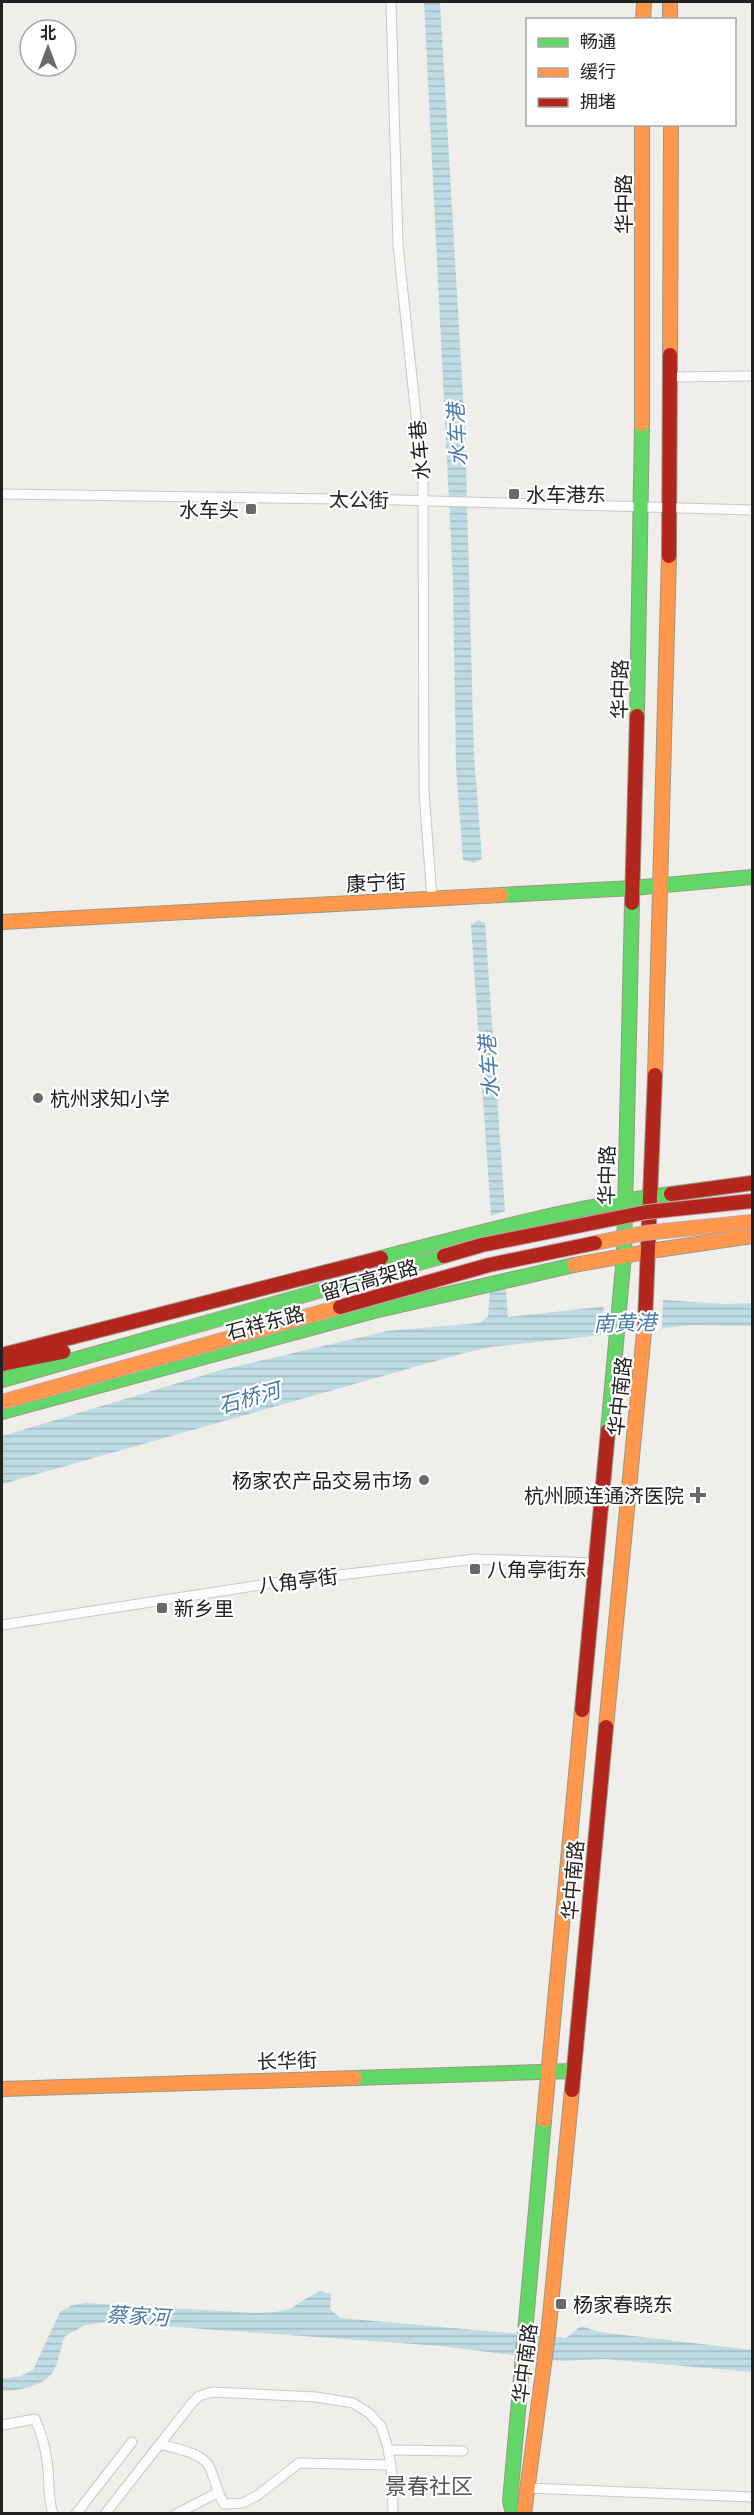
<svg xmlns="http://www.w3.org/2000/svg" width="754" height="2515" viewBox="0 0 754 2515" font-family="'Exo 2','Noto Sans SC',sans-serif">
  <style>
    .water { fill: url(#water-rules) }
    .pier { fill: #f0eeeb }
    .lines { fill: none; stroke-linecap: round; stroke-linejoin: round }
    .street-casing { stroke: #c9c8c7; stroke-width: 11 }
    .fast-casing { stroke: #999a82; stroke-width: 16 }
    .slow-casing { stroke: #999a82; stroke-width: 16 }
    .jam-casing { stroke: #999a82; stroke-width: 16 }
    .street { stroke: #fdfcfc; stroke-width: 9 }
    .fast { stroke: #63d668; stroke-width: 14 }
    .slow { stroke: #ff974d; stroke-width: 14 }
    .jam { stroke: #b3261e; stroke-width: 14 }
    .fast-bridge-casing { stroke: #c5a2ac; stroke-width: 16; stroke-linecap: butt }
    .slow-bridge-casing { stroke: #c5a2ac; stroke-width: 16; stroke-linecap: butt }
    .jam-bridge-casing { stroke: #c5a2ac; stroke-width: 16; stroke-linecap: butt }
    .fast-bridge { stroke: #63d668; stroke-width: 14 }
    .slow-bridge { stroke: #ff974d; stroke-width: 14 }
    .jam-bridge { stroke: #b3261e; stroke-width: 14 }
    .poi-dot { fill: #6a6968; stroke: #fff; stroke-width: 2 }
    .labels { text-anchor: middle; dominant-baseline: central; stroke-width: 4.5; stroke-linejoin: round; paint-order: stroke }
    .street-label { font-size: 20px; fill: #222; stroke: #fff }
    .poi-label { font-size: 20px; fill: #222; stroke: #fff; text-anchor: start }
    .water-label { font-size: 21px; font-style: italic; fill: #4a7aab; stroke: #fff }
    .quarter-label { font-size: 22px; fill: #555; stroke: #fff }
  </style>
  <defs>
    <pattern id="water-rules" width="6" height="5" patternUnits="userSpaceOnUse" patternTransform="scale(1.5)"><rect width="6" height="5" fill="#bfdbe3"/><path d="M0 2.5h6" fill="none" stroke="#a4bcc2"/></pattern>
  </defs>
  <rect width="100%" height="100%" fill="#f0eeeb"/>
  <g class="water">
    <path d="M424 2H440L465 430 474 756 482 859 473 863 463 860 456 767 453 582Z"/>
    <path d="M478 920 485 923 505 1211 491 1216 471 925Z"/>
    <path d="M499 1288H506L508 1317 663 1300 726 1304 752 1303V1326L693 1325 491 1347 464 1353 2 1484V1436L221 1370 387 1331 479 1323 488 1317 490 1291Z"/>
    <path d="M320 2291 331 2294 330 2309 340 2318 566 2338 581 2326 599 2332 752 2350V2372L604 2359 561 2361 441 2346 108 2322 85 2325 64 2337C61 2347 59 2360 54 2370 46 2386 18 2391 2 2391V2379L21 2376 33 2370 60 2312 72 2305 86 2303 257 2313C270 2312 284 2313 295 2306 304 2300 310 2295 320 2291Z"/>
  </g>
  <path class="pier" d="M663 1300 662 1330 601 1335 604 1305Z"/>
  <g class="lines">
    <g class="street-casing">
      <g id="street">
        <path d="M391 2 398 245 423 482 424 792 432 898"/>
        <path d="M671 377 752 376"/>
        <path d="M2 494 399 500 752 510"/>
        <path d="M2 1625 280 1582 475 1559 596 1563"/>
        <path d="M2 2425 35 2419C41 2432 45 2446 47 2461 50 2479 47 2496 53 2514"/>
        <path d="M160 2444C175 2449 203 2452 210 2468 215 2480 217 2492 224 2504L243 2503 258 2495 299 2463 391 2465"/>
        <path d="M389 2450 463 2451"/>
        <path d="M527 2488 752 2497"/>
        <path d="M76 2514 132 2442"/>
        <path d="M105 2514 192 2403 199 2396 212 2392 316 2397 353 2403 369 2413 381 2426 388 2448 392 2475 393 2514"/>
        <path d="M176 2514 217 2493"/>
      </g>
    </g>
    <g class="fast-casing">
      <g id="fast">
        <path d="M637 716 642 424"/>
        <path d="M501 895 633 888 752 877"/>
        <path d="M381 1258C477 1233 573 1207 671 1194"/>
        <path d="M2 1380 173 1332"/>
        <path d="M2 1412 374 1311 574 1265"/>
        <path d="M608 1431 624 1255 632 903"/>
        <path d="M355 2078 573 2071"/>
        <path d="M513 2514 510 2501 544 2120"/>
      </g>
    </g>
    <g class="slow-casing">
      <g id="slow">
        <path d="M670 2V20"/>
        <path d="M643 20 644 2"/>
        <path d="M642 124V424"/>
        <path d="M670 355 671 124"/>
        <path d="M2 922 501 895"/>
        <path d="M655 1075 669 556"/>
        <path d="M574 1265 657 1250 752 1236"/>
        <path d="M606 1727 645 1322"/>
        <path d="M2 2089 355 2078"/>
        <path d="M544 2120 582 1710"/>
        <path d="M524 2514 549 2326 572 2090"/>
      </g>
    </g>
    <g class="jam-casing">
      <g id="jam">
        <path d="M669 556 670 355"/>
        <path d="M632 903 637 716"/>
        <path d="M671 1194 752 1183"/>
        <path d="M645 1322 655 1075"/>
        <path d="M2 1355 381 1258"/>
        <path d="M2 1364 63 1352"/>
        <path d="M582 1710 608 1431"/>
        <path d="M572 2090 606 1727"/>
      </g>
    </g>
    <use href="#street" class="street"/>
    <use href="#fast" class="fast"/>
    <use href="#slow" class="slow"/>
    <use href="#jam" class="jam"/>
    <g class="fast-bridge-casing">
      <path id="fast-bridge" d="M173 1332 444 1256"/>
    </g>
    <g class="slow-bridge-casing">
      <g id="slow-bridge">
        <path d="M595 1243 645 1233 752 1222"/>
        <path d="M2 1402 340 1307"/>
      </g>
    </g>
    <g class="jam-bridge-casing">
      <g id="jam-bridge">
        <path d="M444 1256 482 1245 647 1212 752 1201"/>
        <path d="M340 1307 489 1265 595 1243"/>
      </g>
    </g>
    <use href="#fast-bridge" class="fast-bridge"/>
    <use href="#slow-bridge" class="slow-bridge"/>
    <use href="#jam-bridge" class="jam-bridge"/>
  </g>
  <g class="poi-dot">
    <rect x="508" y="488" width="12" height="12" rx="3"/>
    <rect x="245" y="503" width="12" height="12" rx="3"/>
    <circle cx="38" cy="1098" r="6"/>
    <circle cx="424" cy="1480" r="6"/>
    <path d="M695 1486h6v6h6v6h-6v6h-6v-6h-6v-6h6z"/>
    <rect x="469" y="1563" width="12" height="12" rx="3"/>
    <rect x="156" y="1602" width="12" height="12" rx="3"/>
    <rect x="555" y="2298" width="12" height="12" rx="3"/>
  </g>
  <g class="labels">
    <g class="street-label">
      <text transform="translate(623 204) rotate(-90)">华中路</text>
      <text transform="translate(419 450) rotate(-95)">水车巷</text>
      <text transform="translate(359 499) rotate(1)">太公街</text>
      <text transform="translate(619 689) rotate(-89)">华中路</text>
      <text transform="translate(376 882) rotate(-3)">康宁街</text>
      <text transform="translate(606 1175) rotate(-89)">华中路</text>
      <text transform="translate(369 1279) rotate(-16)">留石高架路</text>
      <text transform="translate(265 1322) rotate(-15)">石祥东路</text>
      <text transform="translate(619 1396) rotate(-84)">华中南路</text>
      <text transform="translate(298 1580) rotate(-7)">八角亭街</text>
      <text transform="translate(572 1880) rotate(-85)">华中南路</text>
      <text transform="translate(287 2060) rotate(-2)">长华街</text>
      <text transform="translate(524 2363) rotate(-83)">华中南路</text>
    </g>
    <g class="poi-label">
      <text x="526" y="494">水车港东</text>
      <text x="239" y="509" text-anchor="end">水车头</text>
      <text x="50" y="1098">杭州求知小学</text>
      <text x="412" y="1480" text-anchor="end">杨家农产品交易市场</text>
      <text x="684" y="1495" text-anchor="end">杭州顾连通济医院</text>
      <text x="487" y="1569">八角亭街东</text>
      <text x="174" y="1608">新乡里</text>
      <text x="573" y="2304">杨家春晓东</text>
    </g>
    <g class="water-label">
      <text transform="translate(456 435) rotate(-93)">水车港</text>
      <text transform="translate(488 1067) rotate(-94)">水车港</text>
      <text transform="translate(625 1322) rotate(-2)">南黄港</text>
      <text transform="translate(249 1397) rotate(-16)">石桥河</text>
      <text transform="translate(138 2315) rotate(3)">蔡家河</text>
    </g>
    <g class="quarter-label">
      <text x="429" y="2485">景春社区</text>
    </g>
  </g>
  <rect width="754" height="2515" fill="none" stroke="#222222" stroke-width="6"/>
  <rect x="526" y="18" width="210" height="108" fill="#ffffff" stroke="#a7a7a7" stroke-width="1.5"/>
  <rect x="538" y="38" width="30" height="9" fill="#63d668" stroke="#a7a7a7" stroke-width="1.5"/>
  <text x="580" y="48" font-size="18" fill="#222222">畅通</text>
  <rect x="538" y="68" width="30" height="9" fill="#ff974d" stroke="#a7a7a7" stroke-width="1.5"/>
  <text x="580" y="78" font-size="18" fill="#222222">缓行</text>
  <rect x="538" y="98" width="30" height="9" fill="#b3261e" stroke="#a7a7a7" stroke-width="1.5"/>
  <text x="580" y="108" font-size="18" fill="#222222">拥堵</text>
  <g transform="translate(48 48)"><circle r="28" fill="#ffffff" stroke="#a7a7a7" stroke-width="1.5"/>
  <path d="M0-4.5L10 22L0 15L-10 22Z" fill="#6a6968"/>
  <text y="-9" font-size="16" font-weight="bold" text-anchor="middle" fill="#222222">北</text>
  </g>
</svg>
